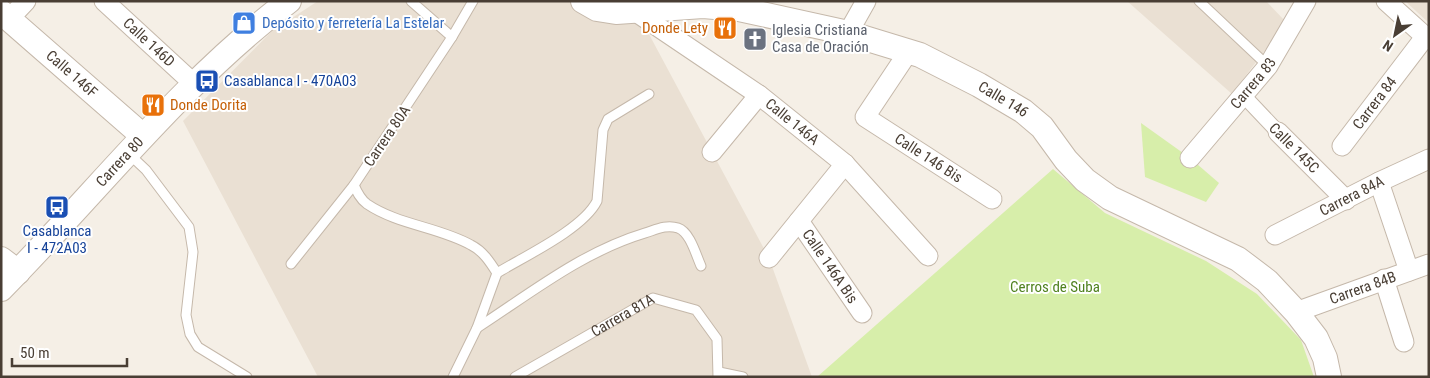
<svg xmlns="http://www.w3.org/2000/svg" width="1430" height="378" viewBox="0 0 1430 378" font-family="'Roboto Condensed',sans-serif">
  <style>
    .residential { fill: #eae0d3 }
    .green { fill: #d7eeaa }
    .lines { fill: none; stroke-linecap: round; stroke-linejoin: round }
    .service-casing { stroke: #c5b8aa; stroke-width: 11 }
    .pedestrian-casing { stroke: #c5b8aa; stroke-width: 16 }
    .minor-casing { stroke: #c5b8aa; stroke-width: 21 }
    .tertiary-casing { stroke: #c5b8aa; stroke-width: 26 }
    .service { stroke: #fff; stroke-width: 9 }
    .pedestrian { stroke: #fff; stroke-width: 14 }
    .minor { stroke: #fff; stroke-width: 19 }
    .tertiary { stroke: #fff; stroke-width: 24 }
    .labels { text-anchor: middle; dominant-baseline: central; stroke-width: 4; stroke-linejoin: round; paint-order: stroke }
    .shop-label { font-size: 15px; fill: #366cbe; stroke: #fff; text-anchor: start }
    .food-label { font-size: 15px; fill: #c56008; stroke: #fff; text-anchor: end }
    .worship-label { font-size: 15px; fill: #5b616d; stroke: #fff; text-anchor: start }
    .street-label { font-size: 15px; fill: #493e34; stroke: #fff }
    .transit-label { font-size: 15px; fill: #164399; stroke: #fff; text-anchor: start }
    .park-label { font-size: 15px; fill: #508220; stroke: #fff }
  </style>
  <rect width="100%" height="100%" fill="#f5efe6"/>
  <g class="residential">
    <path d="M318 1H571L602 21 643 23 769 258 812 377H318L183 121 272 31Z"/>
    <path d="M1127 1H1266L1286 22 1232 94Z"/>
    <path d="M1405 1H1429V23Z"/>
  </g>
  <g class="green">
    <path d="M1141 123 1190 158 1219 183 1206 202 1145 177Z"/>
    <path d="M1053 169 1105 213 1206 261 1257 294 1301 340 1314 377H817Z"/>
  </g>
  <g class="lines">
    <g class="service-casing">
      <g id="service">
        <path d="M411 1 452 37"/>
        <path d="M1199 1 1268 66"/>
        <path d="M128 153 146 170 189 227 193 252 186 315 190 334 198 347 247 377"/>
        <path d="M354 185C357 192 360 199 367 204 398 225 439 227 471 245 483 251 490 262 497 273L477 328 453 377"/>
        <path d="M291 264 354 185 452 37 473 1"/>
        <path d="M497 273C525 256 583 229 597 201L603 130 608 119 649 94"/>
        <path d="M477 328C531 293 582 252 645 233 655 230 666 224 678 228 690 232 696 255 701 266"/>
        <path d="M719 372 743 377"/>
        <path id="s1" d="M515 377 653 298 696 310 717 339 718 377"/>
      </g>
    </g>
    <g class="pedestrian-casing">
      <path id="pedestrian" d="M1243 95 1278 132"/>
    </g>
    <g class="minor-casing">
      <g id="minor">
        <path id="s2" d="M104 1 193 83"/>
        <path d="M1386 1 1429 40"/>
        <path id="s3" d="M636 12 759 95 845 164 928 256"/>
        <path d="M9 19 26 1"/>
        <path d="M848 33 866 1"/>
        <path id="s4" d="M909 51 865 117 992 199"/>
        <path d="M1278 132 1346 200"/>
        <path id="s5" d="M1342 146 1425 37"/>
        <path d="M712 152 759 95"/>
        <path id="s6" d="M1190 158 1268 66 1306 1"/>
        <path d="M1379 182 1409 271"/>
        <path id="s7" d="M799 221 862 313"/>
        <path id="s8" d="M1275 235 1379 182 1429 159"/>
        <path d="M769 258 845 164"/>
        <path d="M1384 279 1404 342"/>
        <path id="s9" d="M1296 312 1429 264"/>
      </g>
    </g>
    <g class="tertiary-casing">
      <g id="tertiary">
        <path id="s10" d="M583 1 597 9 616 12 703 6 739 9 848 33 920 55 979 85 1023 111 1042 127 1066 160 1085 180 1110 198 1238 259 1267 281 1296 312 1316 338 1325 358 1329 377"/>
        <path id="s11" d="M1 12 143 136"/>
        <path d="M1 259 18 272"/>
        <path id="s12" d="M1 289C97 192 180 84 289 1"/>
      </g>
    </g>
    <use href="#service" class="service"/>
    <use href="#pedestrian" class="pedestrian"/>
    <use href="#minor" class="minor"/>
    <use href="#tertiary" class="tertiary"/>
  </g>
  <defs>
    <g id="shop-square" transform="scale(1.25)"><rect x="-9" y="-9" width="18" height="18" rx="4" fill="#3f7fe0" stroke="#fff"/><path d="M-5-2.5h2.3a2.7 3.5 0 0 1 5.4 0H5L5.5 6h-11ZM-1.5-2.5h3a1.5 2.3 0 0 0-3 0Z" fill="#fff"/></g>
    <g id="restaurant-square" transform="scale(1.25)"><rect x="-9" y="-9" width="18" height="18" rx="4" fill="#e8710a" stroke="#fff"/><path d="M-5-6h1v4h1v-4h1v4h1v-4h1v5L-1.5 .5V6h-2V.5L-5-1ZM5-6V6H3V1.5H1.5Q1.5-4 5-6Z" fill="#fff"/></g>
    <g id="church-square" transform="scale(1.25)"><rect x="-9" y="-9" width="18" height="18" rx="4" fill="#6b7280" stroke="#fff"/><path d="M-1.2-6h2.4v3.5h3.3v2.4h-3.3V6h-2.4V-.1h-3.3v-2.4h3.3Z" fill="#fff"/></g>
    <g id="bus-square" transform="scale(1.25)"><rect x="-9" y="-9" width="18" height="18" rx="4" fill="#1a4fb4" stroke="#fff"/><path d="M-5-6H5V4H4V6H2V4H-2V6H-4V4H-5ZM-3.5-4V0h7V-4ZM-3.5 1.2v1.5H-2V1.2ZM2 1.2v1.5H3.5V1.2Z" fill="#fff"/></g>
  </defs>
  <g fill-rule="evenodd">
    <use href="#shop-square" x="244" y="23"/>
    <use href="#restaurant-square" x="725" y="28"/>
    <use href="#church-square" x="755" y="39"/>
    <use href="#bus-square" x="207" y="81"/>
    <use href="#restaurant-square" x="153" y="105"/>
    <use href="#bus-square" x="57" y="207"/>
  </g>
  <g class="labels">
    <g class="shop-label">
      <text x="262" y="23">Depósito y ferretería La Estelar</text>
    </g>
    <g class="food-label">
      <text x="708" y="28">Donde Lety</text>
      <text x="170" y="105" text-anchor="start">Donde Dorita</text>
    </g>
    <g class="worship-label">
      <text x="772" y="30">Iglesia Cristiana<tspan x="772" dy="17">Casa de Oración</tspan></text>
    </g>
    <g class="street-label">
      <text stroke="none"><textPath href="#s2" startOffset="61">Calle 146D</textPath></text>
      <text stroke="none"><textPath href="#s11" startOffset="94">Calle 146F</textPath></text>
      <text stroke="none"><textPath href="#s6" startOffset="98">Carrera 83</textPath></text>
      <text stroke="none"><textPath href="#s10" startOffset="440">Calle 146</textPath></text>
      <text stroke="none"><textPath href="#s5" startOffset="54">Carrera 84</textPath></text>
      <text stroke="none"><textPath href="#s3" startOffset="191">Calle 146A</textPath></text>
      <text transform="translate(387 136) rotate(-56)">Carrera 80A</text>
      <text transform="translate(1294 148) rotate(45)">Calle 145C</text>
      <text stroke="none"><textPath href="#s4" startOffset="155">Calle 146 Bis</textPath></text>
      <text stroke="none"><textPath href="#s12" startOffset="174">Carrera 80</textPath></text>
      <text stroke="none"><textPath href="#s8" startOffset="86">Carrera 84A</textPath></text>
      <text stroke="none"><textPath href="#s7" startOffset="55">Calle 146A Bis</textPath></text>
      <text stroke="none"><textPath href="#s9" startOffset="71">Carrera 84B</textPath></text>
      <text stroke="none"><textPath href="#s1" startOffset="124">Carrera 81A</textPath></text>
    </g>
    <g class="transit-label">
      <text x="224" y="81">Casablanca I - 470A03</text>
      <text x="57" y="231" text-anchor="middle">Casablanca<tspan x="57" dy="17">I - 472A03</tspan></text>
    </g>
    <g class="park-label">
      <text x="1055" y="287">Cerros de Suba</text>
    </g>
  </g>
  <rect width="1430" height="378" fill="none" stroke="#493e34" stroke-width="5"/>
  <g transform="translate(1395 35) rotate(213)" stroke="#ffffff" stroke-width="4" paint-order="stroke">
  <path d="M0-4L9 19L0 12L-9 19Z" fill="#493e34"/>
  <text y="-8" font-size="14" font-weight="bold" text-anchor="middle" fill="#493e34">N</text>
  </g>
  <path d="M12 358v8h115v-8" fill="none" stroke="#493e34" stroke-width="2.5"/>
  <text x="20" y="358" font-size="15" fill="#493e34" stroke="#ffffff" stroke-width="4" paint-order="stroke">50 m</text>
</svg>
